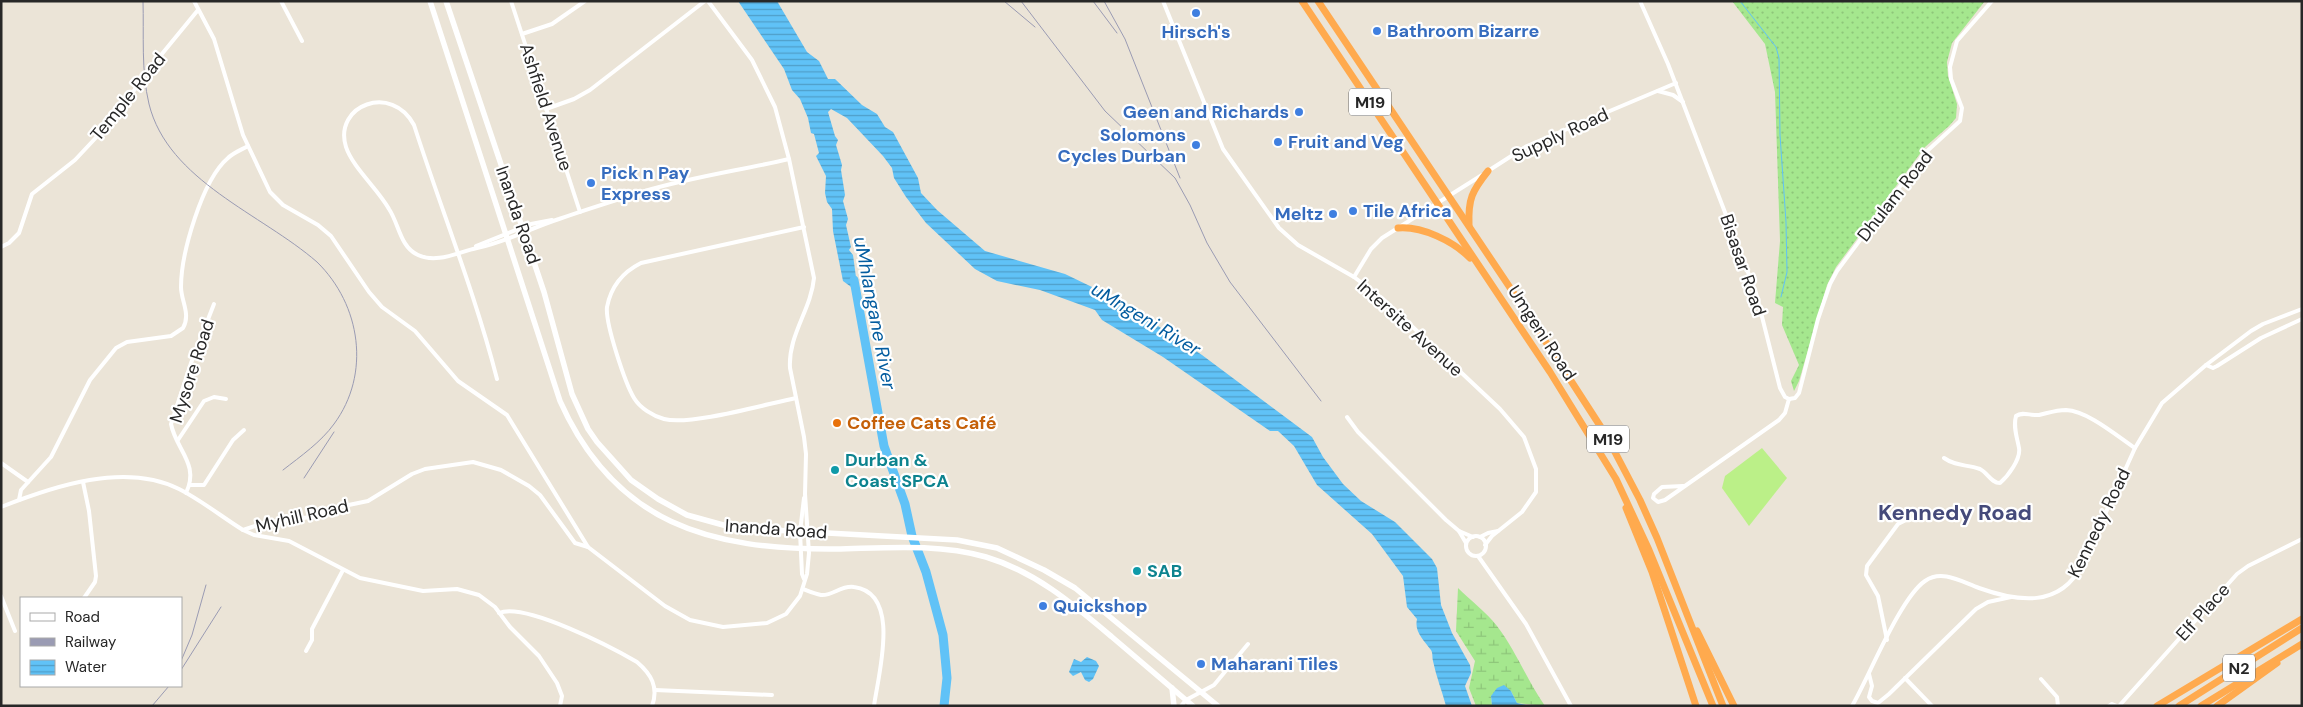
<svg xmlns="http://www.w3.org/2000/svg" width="2303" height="707" viewBox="0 0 2303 707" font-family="'DM Sans',sans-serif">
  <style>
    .grass { fill: url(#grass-dots) }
    .wetland { fill: url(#wetland-marsh) }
    .pitch { fill: #bbf088 }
    .water { fill: url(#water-rules) }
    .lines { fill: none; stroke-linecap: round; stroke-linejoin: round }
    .stream { stroke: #60c2f7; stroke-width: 1 }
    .river { stroke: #60c2f7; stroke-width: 9 }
    .street { stroke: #fff; stroke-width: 4 }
    .secondary { stroke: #fff; stroke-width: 5.5 }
    .highway { stroke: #ffaa4e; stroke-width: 7 }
    .rail { stroke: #9a9bb3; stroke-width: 1 }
    .shop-dot { fill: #3f7fe0; stroke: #fff; stroke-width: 2 }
    .food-dot { fill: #e8710a; stroke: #fff; stroke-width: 2 }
    .culture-dot { fill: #0f9aa8; stroke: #fff; stroke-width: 2 }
    .labels { text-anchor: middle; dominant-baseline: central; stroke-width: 4.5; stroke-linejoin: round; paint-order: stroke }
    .shield { fill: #fff; stroke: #686868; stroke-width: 1 }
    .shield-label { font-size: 16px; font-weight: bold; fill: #272727 }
    .shop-label { font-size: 18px; font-weight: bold; fill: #366cbe; stroke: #fff; text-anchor: start }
    .street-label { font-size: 18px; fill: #272727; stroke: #fff }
    .food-label { font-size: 18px; font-weight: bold; fill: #c56008; stroke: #fff; text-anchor: start }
    .culture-label { font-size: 18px; font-weight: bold; fill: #0d838f; stroke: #fff; text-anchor: start }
    .water-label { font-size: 19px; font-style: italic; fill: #035c9f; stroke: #fff }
    .district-label { font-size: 22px; font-weight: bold; fill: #454a7a; stroke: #fff }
  </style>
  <defs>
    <pattern id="grass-dots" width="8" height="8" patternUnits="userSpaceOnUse" patternTransform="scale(1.25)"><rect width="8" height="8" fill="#a5e78e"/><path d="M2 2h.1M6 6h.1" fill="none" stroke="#8ec67a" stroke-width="1.8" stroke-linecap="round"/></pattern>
    <pattern id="wetland-marsh" width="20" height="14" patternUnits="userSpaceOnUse" patternTransform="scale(1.25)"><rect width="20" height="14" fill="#a5e78e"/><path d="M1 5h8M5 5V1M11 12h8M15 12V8" fill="none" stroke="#8ec67a"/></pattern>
    <pattern id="water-rules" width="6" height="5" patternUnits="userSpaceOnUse" patternTransform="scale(1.25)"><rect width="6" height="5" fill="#60c2f7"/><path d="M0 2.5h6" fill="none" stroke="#4f9ec8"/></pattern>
  </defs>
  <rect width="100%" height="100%" fill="#ebe4d7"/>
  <path class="grass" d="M1732 1H1985L1952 43 1947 62 1948 76 1957 104 1956 118 1949 126 1925 147 1836 267 1827 285 1799 381 1794 391 1791 381 1799 365 1782 325 1783 307 1775 303 1780 241 1775 92 1765 44Z"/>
  <path class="wetland" d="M1458 588C1470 600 1486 612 1497 626 1516 651 1527 680 1545 706L1517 703 1511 691 1491 696 1492 706H1476L1469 688 1475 661 1456 631Z"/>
  <path class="pitch" d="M1762 448 1787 478 1749 526 1722 488 1725 476Z"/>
  <g class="water">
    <path d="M738 1H777L807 52 819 61 828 79H835L862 105 877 114 885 127 893 132 918 178 921 193 937 210 985 251 1065 274 1117 299 1202 355 1312 437 1323 457 1343 484 1361 501 1395 522 1432 559 1437 568 1441 605 1452 633 1470 665 1471 673 1465 686 1472 706H1446C1442 691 1436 676 1433 661 1432 657 1433 653 1431 650 1424 640 1414 632 1417 619L1407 607 1403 576 1372 534 1317 485 1294 446 1278 431H1270L1163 357 1102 320 1095 310 1040 290 997 281 975 269 926 223 906 197 894 178 892 168 883 156 847 118 831 109 828 112 835 136 838 140 836 145 842 165 841 170 845 195 843 201 848 219 846 225 851 247 849 250 853 255 858 292 843 281 833 231 832 209 827 202 825 193 826 176 816 156 819 153 814 134 811 133 808 118 800 99 792 90 784 69Z"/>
    <path d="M1087 657 1096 661 1099 666 1093 679 1089 682 1085 680 1081 672 1073 676 1069 672 1074 659 1081 662Z"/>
    <path d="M1504 685 1511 691 1517 703 1530 706H1492L1491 696 1497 688Z"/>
  </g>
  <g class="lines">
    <path class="stream" d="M1740 1 1776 47 1779 58 1780 135 1786 222 1787 272 1781 297"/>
    <path class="river" d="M854 280 884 446 905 504 912 536 926 572 943 635 947 678 944 706"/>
    <g class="street">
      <path d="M194 1 214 39 243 135 270 192 283 205 318 225 331 236 369 292 382 307 415 331 458 381 507 415 588 547 665 606 690 620 723 627 767 623 786 614 800 596 807 574 809 553 805 494 806 454 804 437 790 368C788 335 811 310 814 278L789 159 775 107 752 60 708 1"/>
      <path d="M281 1 302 41"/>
      <path d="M511 1 580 212"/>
      <path d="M1163 1 1223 149 1279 228 1298 245 1354 277 1383 299 1500 409 1524 437 1536 469V492L1522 512 1492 536 1485 545"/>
      <path d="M1640 1 1668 64 1756 293 1780 388 1785 397 1789 399"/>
      <path d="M522 34 552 24 585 1"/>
      <path d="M1658 91 1673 95 1683 102"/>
      <path d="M546 109 574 99 590 90 705 1"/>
      <path d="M1488 171 1527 146 1676 83"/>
      <path d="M476 246 531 224 552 220"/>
      <path d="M1 247 9 243 19 233 32 194 75 160 119 113 143 77 198 10"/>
      <path d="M1354 277 1371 249 1382 238 1482 175"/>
      <path d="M2206 365 2213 368 2217 366 2261 338 2302 319"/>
      <path d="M497 379C475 293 441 209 414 125 392 83 333 105 346 147 353 168 378 189 389 209 399 224 400 247 418 255 437 264 458 252 477 248 506 242 531 228 559 219 587 209 617 200 645 191 692 177 742 170 789 159"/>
      <path d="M796 398C766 404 690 426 664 419 653 416 640 408 634 398 625 383 605 323 607 307 611 286 623 272 641 263L804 227"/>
      <path d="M1789 399 1795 398 1799 393 1818 319 1830 284 1837 271 1913 169 1925 153 1960 121 1962 108 1951 79 1950 67 1957 41 1992 1"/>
      <path d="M1347 417 1358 432 1446 520 1459 531 1473 537"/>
      <path d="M178 440 204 401 214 397 226 399"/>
      <path d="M1944 458C1957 467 1966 464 1980 469 1988 473 1991 483 2000 483 2008 476 2021 459 2019 448 2017 437 2013 427 2016 416 2023 411 2030 416 2039 415 2048 413 2056 410 2066 410 2088 411 2117 436 2135 448"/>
      <path d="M1 463 28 482"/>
      <path d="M83 482 89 511 96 576 95 582 84 598"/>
      <path d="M190 485H204L233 440 244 430"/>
      <path d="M1683 486 1662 487 1654 494 1653 498 1658 502 1665 500 1779 420 1785 413 1789 399"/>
      <path d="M186 493C200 464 176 450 171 424L191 363 214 304"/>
      <path d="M19 500 21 490 51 457 90 380 116 348 127 342 171 336 183 328C191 314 181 301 181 287 181 254 202 180 228 158 233 153 241 150 248 146"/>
      <path d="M1 507C54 486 125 462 179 489 201 500 222 517 243 530L264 523 311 517 339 507 368 501 412 474 425 469 473 462 501 470 529 486 540 495 575 543 588 547"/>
      <path d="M243 530 254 535 289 541 360 578 423 591 457 589 479 595 495 607 510 627 539 656 557 683 562 696 560 706"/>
      <path d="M1459 531 1466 543"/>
      <circle cx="1476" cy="546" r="10"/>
      <path d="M1480 537 1488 533 1498 531"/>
      <path d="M1478 556 1526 624 1571 706"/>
      <path d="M804 579 802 574 800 532 804 498"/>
      <path d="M803 589C808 591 815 594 821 595 833 596 841 585 854 587 902 593 878 675 874 706"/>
      <path d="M1 596 15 631"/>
      <path d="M499 613C525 602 613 648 637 662 651 674 659 687 652 706"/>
      <path d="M1887 640 1878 596 1866 575 1867 566 1898 524 1906 520 1926 518"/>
      <path d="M306 651 312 640V629L343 570"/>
      <path d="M1869 674 1872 686 1869 697 1872 701 1878 703 1889 694 1976 609 1988 602 2011 597"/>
      <path d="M1905 678 1932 706"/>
      <path d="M2041 679 2057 697 2058 706"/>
      <path d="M655 690 772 695"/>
      <path d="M1181 706 1186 700 1214 685 1248 644"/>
      <path d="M1852 706C1869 677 1900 598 1925 581 1942 569 1962 582 1979 588 2018 602 2060 608 2082 565L2135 448 2162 403 2206 365 2251 331 2263 324 2302 309"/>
      <path d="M2109 706 2112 704 2117 706"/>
      <path d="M2119 706 2237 574 2248 566 2302 539"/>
    </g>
    <g class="secondary">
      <path d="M430 1 560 401C615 524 710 550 836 549 885 548 937 543 986 557 1036 572 1073 604 1112 637 1139 660 1166 683 1193 706"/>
      <path d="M446 1 544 292 572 394 588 429 597 442 631 480 658 499 687 515 734 528 957 540 997 548 1044 570 1075 588 1218 706"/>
      <path d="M1172 688 1174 706"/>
    </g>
    <g class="highway">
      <path d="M1302 1 1550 372 1616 479 1649 550 1713 706"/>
      <path d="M1318 1 1531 319 1606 435 1640 500 1657 538 1723 706"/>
      <path d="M1469 225C1468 199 1472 191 1488 171"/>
      <path d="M1398 228C1422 226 1453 241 1470 258"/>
      <path d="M1626 508 1652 572 1696 706"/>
      <path d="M1697 631 1734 706"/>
      <path d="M2157 706 2302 619"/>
      <path d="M2179 706 2302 628"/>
      <path d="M2201 706 2302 644"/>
      <path d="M2217 706 2277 663"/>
    </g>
    <g class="rail">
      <path d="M143 1C144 35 141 71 149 104 168 181 262 214 317 262 361 305 371 374 334 424 321 442 301 456 283 470"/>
      <path d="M1004 1 1035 27"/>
      <path d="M1021 1 1105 111 1175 178 1190 205 1207 243 1230 282 1321 401"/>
      <path d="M1093 1 1117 33"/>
      <path d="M1104 1 1125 39 1180 178"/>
      <path d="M304 478 334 432"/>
      <path d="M181 661 192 635 206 585"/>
      <path d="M181 670 221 607"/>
      <path d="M152 706 169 686"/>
    </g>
  </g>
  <g class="shop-dot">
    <circle cx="1196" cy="13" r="5"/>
    <circle cx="1377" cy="31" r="5"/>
    <circle cx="1299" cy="112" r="5"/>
    <circle cx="1278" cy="142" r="5"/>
    <circle cx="1196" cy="145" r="5"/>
    <circle cx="591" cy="183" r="5"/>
    <circle cx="1353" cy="211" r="5"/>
    <circle cx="1333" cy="214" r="5"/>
    <circle cx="1043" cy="606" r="5"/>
    <circle cx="1201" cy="664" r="5"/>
  </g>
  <circle class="food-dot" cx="837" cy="423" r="5"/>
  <g class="culture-dot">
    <circle cx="835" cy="470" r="5"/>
    <circle cx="1137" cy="571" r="5"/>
  </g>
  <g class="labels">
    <g class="shield">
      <rect x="1349" y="88.5" width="42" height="27" rx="4"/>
      <rect x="1587" y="425.5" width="42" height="27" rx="4"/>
      <rect x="2223" y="654.5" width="32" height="27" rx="4"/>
    </g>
    <g class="shield-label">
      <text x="1370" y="102">M19</text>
      <text x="1608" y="439">M19</text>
      <text x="2239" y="668">N2</text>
    </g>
    <g class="shop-label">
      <text x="1387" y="31">Bathroom Bizarre</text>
      <text x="1196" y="32" text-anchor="middle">Hirsch's</text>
      <text x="1289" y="112" text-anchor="end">Geen and Richards</text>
      <text x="1186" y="135" text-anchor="end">Solomons<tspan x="1186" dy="21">Cycles Durban</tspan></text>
      <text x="1288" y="142">Fruit and Veg</text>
      <text x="601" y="173">Pick n Pay<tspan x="601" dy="21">Express</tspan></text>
      <text x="1363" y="211">Tile Africa</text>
      <text x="1323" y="214" text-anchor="end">Meltz</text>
      <text x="1053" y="606">Quickshop</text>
      <text x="1211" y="664">Maharani Tiles</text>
    </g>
    <g class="street-label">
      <text transform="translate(128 97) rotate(-51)">Temple Road</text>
      <text transform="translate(546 107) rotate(72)">Ashfield Avenue</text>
      <text transform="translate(1560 135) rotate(-25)">Supply Road</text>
      <text transform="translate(1895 196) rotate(-52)">Dhulam Road</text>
      <text transform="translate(518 215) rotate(71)">Inanda Road</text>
      <text transform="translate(1743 265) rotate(71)">Bisasar Road</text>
      <text transform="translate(1410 328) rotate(42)">Intersite Avenue</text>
      <text transform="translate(1542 333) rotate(57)">Umgeni Road</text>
      <text transform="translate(192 371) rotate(-72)">Mysore Road</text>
      <text transform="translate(302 516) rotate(-13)">Myhill Road</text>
      <text transform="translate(2099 523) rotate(-64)">Kennedy Road</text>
      <text transform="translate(776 529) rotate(4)">Inanda Road</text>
      <text transform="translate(2203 612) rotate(-48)">Elf Place</text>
    </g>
    <g class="food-label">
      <text x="847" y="423">Coffee Cats Café</text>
    </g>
    <g class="culture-label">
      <text x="845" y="460">Durban &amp;<tspan x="845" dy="21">Coast SPCA</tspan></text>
      <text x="1147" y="571">SAB</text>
    </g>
    <g class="water-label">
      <text transform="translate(875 313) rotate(79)">uMhlangane River</text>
      <text transform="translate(1146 319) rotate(31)">uMngeni River</text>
    </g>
    <g class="district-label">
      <text x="1955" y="512">Kennedy Road</text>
    </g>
  </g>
  <rect width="2303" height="707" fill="none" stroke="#272727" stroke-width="5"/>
  <rect x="20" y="597" width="162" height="90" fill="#ffffff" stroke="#a9a9a9"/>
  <rect x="30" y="613" width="25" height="8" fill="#ffffff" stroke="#a9a9a9"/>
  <text x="65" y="622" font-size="15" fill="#272727">Road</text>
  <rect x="30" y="638" width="25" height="8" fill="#9a9bb3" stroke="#a9a9a9"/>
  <text x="65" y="647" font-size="15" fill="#272727">Railway</text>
  <rect x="30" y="660" width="25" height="15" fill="url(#water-rules)" stroke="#a9a9a9"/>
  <text x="65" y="672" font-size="15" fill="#272727">Water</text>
</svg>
